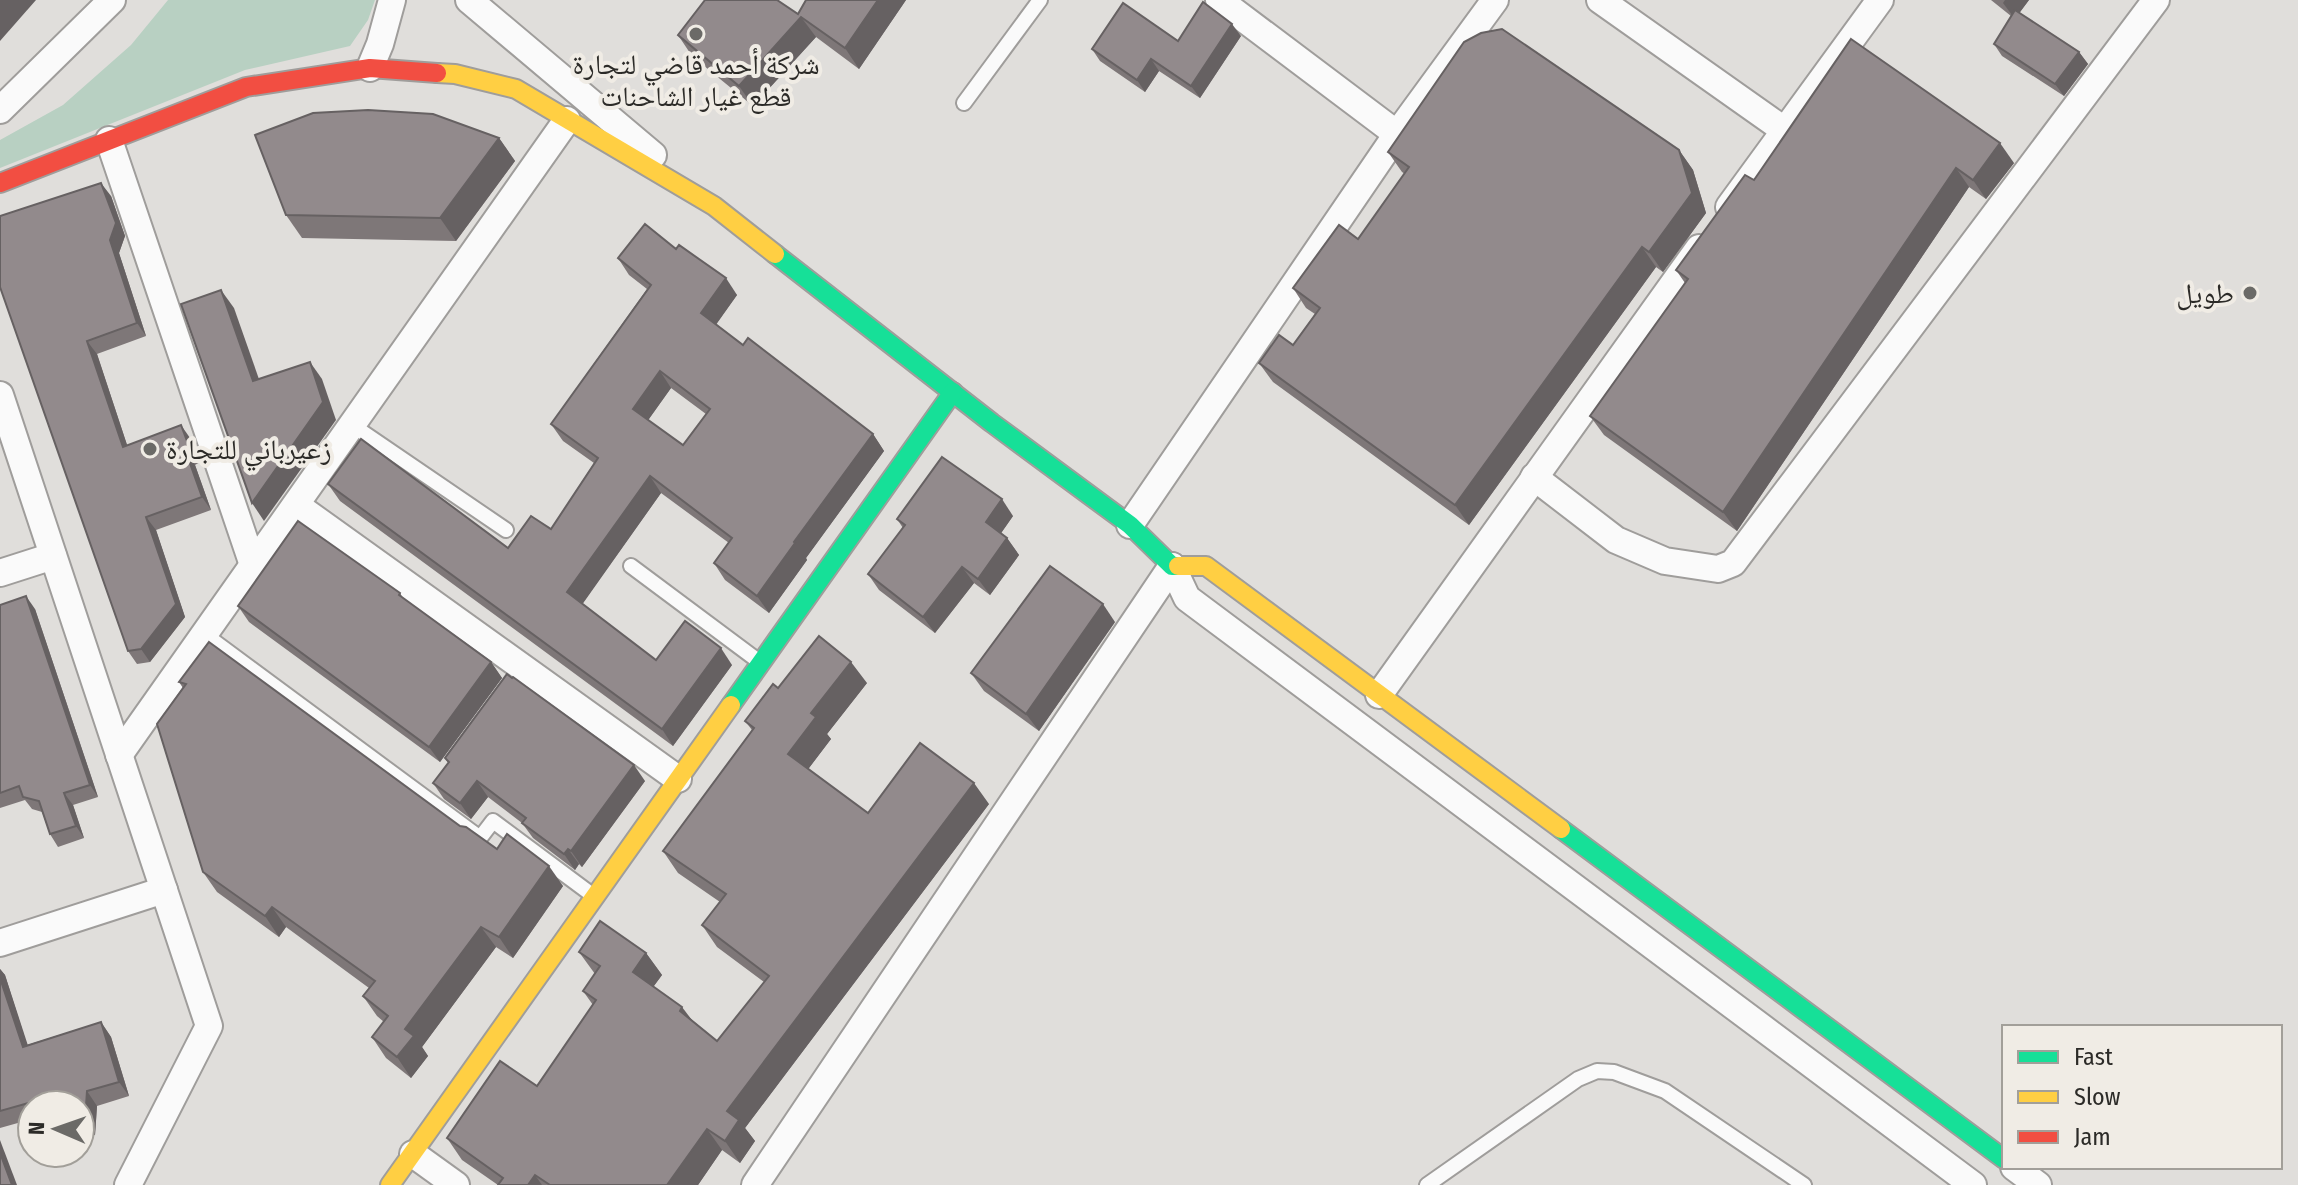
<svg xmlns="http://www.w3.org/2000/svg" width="2298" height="1185" viewBox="0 0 2298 1185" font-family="'Fira Sans Condensed','Noto Naskh Arabic',sans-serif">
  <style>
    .green { fill: #b8d0c2 }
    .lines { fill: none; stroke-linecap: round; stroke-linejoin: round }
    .lane-casing { stroke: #9f9d9b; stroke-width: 18 }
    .street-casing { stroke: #9f9d9b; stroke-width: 30 }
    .fast-casing { stroke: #9f9d9b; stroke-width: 22 }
    .slow-casing { stroke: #9f9d9b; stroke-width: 22 }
    .jam-casing { stroke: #9f9d9b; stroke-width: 22 }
    .lane { stroke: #fafafa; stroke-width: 14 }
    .street { stroke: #fafafa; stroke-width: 26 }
    .fast { stroke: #16e098; stroke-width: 18 }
    .slow { stroke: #ffcf43; stroke-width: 18 }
    .jam { stroke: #f24e42; stroke-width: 18 }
    .wall { fill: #7e7778; fill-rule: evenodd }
    .shaded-wall { fill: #666162 }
    .building { fill: #928a8c; stroke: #666162; stroke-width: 2; fill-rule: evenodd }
    .poi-dot { fill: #6b6a67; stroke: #f0ece5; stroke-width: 3 }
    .labels { text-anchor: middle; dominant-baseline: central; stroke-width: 8; stroke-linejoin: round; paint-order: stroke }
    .poi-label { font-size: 28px; fill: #2c2b28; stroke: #f0ece5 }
  </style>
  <rect width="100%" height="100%" fill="#e0dedb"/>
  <path class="green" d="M168 0H375L368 20 350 46 245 70 0 168V140L63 105 131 45Z"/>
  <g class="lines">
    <g class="lane-casing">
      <g id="lane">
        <path d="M964 103 1040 0"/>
        <path d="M352 425 506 530"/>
        <path d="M631 566 761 663"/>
        <path d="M204 634 480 838 493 821 595 897"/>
        <path d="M1427 1185 1578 1079 1597 1071 1614 1072 1665 1091 1804 1185"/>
      </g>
    </g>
    <g class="street-casing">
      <g id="street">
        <path d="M469 0 653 155"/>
        <path d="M1219 0 1397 134"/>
        <path d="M1600 0 1784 130"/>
        <path d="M370 68 380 44 392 0"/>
        <path d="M0 110 112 0"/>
        <path d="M109 140 253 565"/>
        <path d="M1729 207 1880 0"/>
        <path d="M0 395 209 1026 128 1185"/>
        <path d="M1534 477 1616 540 1665 561 1718 569 1733 563 2156 0"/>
        <path d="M296 505 678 779"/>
        <path d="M1130 525 1397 134 1495 0"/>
        <path d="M1172 566 1187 598 1973 1185"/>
        <path d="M0 573 53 556"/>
        <path d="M1379 695 1699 248"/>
        <path d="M119 755 567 120"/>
        <path d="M0 943 164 890"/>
        <path d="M413 1154 456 1185"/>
        <path d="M2014 1167 2038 1185"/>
        <path d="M755 1185 1172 566"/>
      </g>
    </g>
    <g class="fast-casing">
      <g id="fast">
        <path d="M775 254 992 423 1130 525 1172 566H1178"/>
        <path d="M731 705 953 392"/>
        <path d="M1561 829 2004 1159"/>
      </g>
    </g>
    <g class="slow-casing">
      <g id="slow">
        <path d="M437 73 455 74 516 89 714 206 775 254"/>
        <path d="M1178 566H1206L1561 829"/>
        <path d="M390 1185 731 705"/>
      </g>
    </g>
    <g class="jam-casing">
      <path id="jam" d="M0 183 246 87 370 68 437 73"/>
    </g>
    <use href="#lane" class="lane"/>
    <use href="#street" class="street"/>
    <use href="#fast" class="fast"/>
    <use href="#slow" class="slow"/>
    <use href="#jam" class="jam"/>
  </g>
  <g class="wall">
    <path d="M806 0H906L859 69 816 37 753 106 692 56 678 35 798 14Z"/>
    <path d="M1991 0H2029L2019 13 2079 52 2088 64 2064 96 2002 56 1994 44 2011 16Z"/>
    <path d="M1241 36 1200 98 1159 71 1145 92 1100 61 1092 49 1178 41Z"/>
    <path d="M499 138 515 161 456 241 302 238 286 215Z"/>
    <path d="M1679 150 1693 170 1706 213 1663 272 1656 267 1469 525 1273 382 1259 363 1293 345 1315 314 1306 308 1293 288 1358 239 1405 174 1402 172 1388 152Z"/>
    <path d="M2014 163 1986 199 1969 187 1737 531 1604 435 1590 416 1685 283 1676 270 1754 180Z"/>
    <path d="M111 196 125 236 119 253 146 336 97 354 127 445 190 438 200 462 195 465 211 510 156 530 185 617 150 662 137 664 128 651 0 287Z"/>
    <path d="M676 249 737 295 716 324 743 345 873 434 884 451 806 558 807 560 769 613 725 580 714 563 729 543 661 493 582 604 656 660 732 665 673 746 340 501 328 484 508 548 551 529 594 463 563 441 551 424 647 289 629 275 618 258ZM671 388 706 414 683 445 648 420Z"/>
    <path d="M1013 516 1001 533 1007 538 1019 555 990 595 974 583 935 633 879 590 868 574 903 528 897 519Z"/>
    <path d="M400 593 403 598 491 662 502 678 440 762 249 622 238 606Z"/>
    <path d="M35 609 98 797 73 805 84 838 58 847 50 834 42 812 32 809 25 800 0 808V625Z"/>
    <path d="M1115 622 1039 731 984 691 971 673Z"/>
    <path d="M209 642 460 826 497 849 563 886 513 958 496 947 422 1047 428 1056 411 1078 386 1058 372 1037 384 1022 377 1016 363 996 369 988 286 927 279 937 217 892 203 872 183 688 179 682Z"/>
    <path d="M867 683 827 734 831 739 808 769 868 813 989 804 745 1128 755 1141 740 1163 722 1150 698 1185H498L462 1160 447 1138 537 1086 593 1005 583 991 595 974 579 952 646 953 662 975 653 987 693 1021 717 1041 764 982 717 947 702 925 720 902 678 873 663 851 752 730 745 721 778 688Z"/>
    <path d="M445 758 645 781 582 867 579 864 575 870 533 838 522 823 488 797 471 819 444 799 433 783 448 763Z"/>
    <path d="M0 969 5 975 27 1045 101 1022 111 1037 129 1096 97 1106 95 1135 80 1140V1105H32V1119L0 1128Z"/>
  </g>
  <g class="shaded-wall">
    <path d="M0 0H36L0 41Z"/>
    <path d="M878 0H906L859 69 845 48Z"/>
    <path d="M2005 0H2029L2015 19 2003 3Z"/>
    <path d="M801 17 816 37 753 106 739 86Z"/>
    <path d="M1232 24 1241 36 1200 98 1191 86Z"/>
    <path d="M2079 52 2088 64 2064 96 2055 84Z"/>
    <path d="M1151 59 1159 71 1145 92 1137 80Z"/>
    <path d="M499 138 515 161 456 241 440 218Z"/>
    <path d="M2000 143 2014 163 1986 199 1973 180Z"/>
    <path d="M1679 150 1693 170 1706 213 1663 272 1649 252Z"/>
    <path d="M1956 168 1969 187 1737 531 1723 512Z"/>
    <path d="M101 183 111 196 125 236 119 253 146 336 137 323 110 240Z"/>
    <path d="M1642 247 1656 267 1469 525 1455 505Z"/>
    <path d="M726 278 737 295 713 329 701 313Z"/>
    <path d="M221 290 234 308 266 399 253 381Z"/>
    <path d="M87 341 97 354 132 460 123 447Z"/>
    <path d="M310 362 322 379 336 420 264 521 252 503Z"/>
    <path d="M660 371 671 388 644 426 633 409Z"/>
    <path d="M181 425 190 438 200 462 190 449Z"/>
    <path d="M873 434 884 451 806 558 807 560 769 613 757 596 794 542Z"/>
    <path d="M186 452 195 465 211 510 202 497Z"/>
    <path d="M650 476 661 493 579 609 567 592Z"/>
    <path d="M1002 499 1013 516 997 539 986 522Z"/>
    <path d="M146 517 156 530 185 617 150 662 141 649Z"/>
    <path d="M1007 538 1019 555 990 595 978 579Z"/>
    <path d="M962 567 974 583 935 633 923 617Z"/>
    <path d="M26 596 35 609 98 797 90 785Z"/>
    <path d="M1103 604 1115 622 1039 731 1026 714Z"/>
    <path d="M721 648 732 665 673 746 662 729Z"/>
    <path d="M491 662 502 678 440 762 429 747Z"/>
    <path d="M851 662 867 683 827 734 831 739 803 776 788 754 811 713Z"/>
    <path d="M634 765 645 781 582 867 571 851Z"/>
    <path d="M477 781 488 797 471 819 460 803Z"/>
    <path d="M974 783 989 804 745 1128 755 1141 740 1163 725 1141 727 1111Z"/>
    <path d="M64 793 73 805 84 838 76 826Z"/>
    <path d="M568 849 579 864 575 870 564 854Z"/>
    <path d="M549 866 563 886 513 958 499 937Z"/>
    <path d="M272 907 286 927 279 937 265 916Z"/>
    <path d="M481 927 496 947 422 1047 428 1056 411 1078 397 1057 405 1029Z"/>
    <path d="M646 953 662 975 648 994 633 972Z"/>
    <path d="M0 969 5 975 33 1061 23 1047 0 978Z"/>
    <path d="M682 1007 698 1028 680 1011Z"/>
    <path d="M101 1022 111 1037 129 1096 119 1082Z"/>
    <path d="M87 1091 97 1106 95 1135 85 1121Z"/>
    <path d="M707 1129 722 1150 698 1185H667Z"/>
    <path d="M0 1140 17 1185H12L0 1153Z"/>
    <path d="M535 1175 542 1185H528Z"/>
  </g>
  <g class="building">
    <path d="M705 0H777L798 14 806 0H878L845 48 801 17 739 86 678 35Z"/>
    <path d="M1203 2 1232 24 1191 86 1151 59 1137 80 1092 49 1123 3 1178 41Z"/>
    <path d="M2015 10 2079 52 2055 84 1994 44Z"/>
    <path d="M1502 29 1679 150 1692 193 1649 252 1642 247 1455 505 1259 363 1279 335 1293 345 1320 308 1293 288 1339 225 1358 239 1409 167 1388 152 1464 42 1481 33Z"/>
    <path d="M1851 39 2000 143 1973 180 1956 168 1723 512 1590 416 1688 279 1676 270 1745 175 1754 180Z"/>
    <path d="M368 110 433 114 499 138 440 218 286 215 255 135 313 113Z"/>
    <path d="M101 183 116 223 110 240 137 323 87 341 123 447 181 425 190 449 186 452 202 497 146 517 176 604 141 649 128 651 0 287V216Z"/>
    <path d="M645 224 676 249 679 245 726 278 701 313 743 345 748 338 873 434 794 542 795 543 757 596 714 563 732 538 650 476 567 592 656 660 685 621 721 648 662 729 328 484 361 439 508 548 531 516 551 529 598 458 551 424 651 285 618 258ZM660 371 710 409 683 445 633 409Z"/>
    <path d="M221 290 253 381 310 362 323 402 252 503 181 304Z"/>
    <path d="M942 457 1002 499 986 522 1007 538 978 579 962 567 923 617 868 574 905 525 897 519Z"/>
    <path d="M298 521 400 593 399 595 491 662 429 747 238 606Z"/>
    <path d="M1050 566 1103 604 1026 714 971 673Z"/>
    <path d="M26 596 90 785 64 793 76 826 50 834 39 801 23 797 19 786 0 793V605Z"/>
    <path d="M819 636 851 662 811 713 816 717 788 754 868 813 920 743 974 783 727 1111 739 1120 725 1141 707 1129 667 1185H550L535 1175 528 1185H498L503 1178 447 1138 500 1061 537 1086 596 1000 583 991 600 966 579 952 600 921 646 953 633 972 682 1007 680 1011 717 1041 769 976 702 925 726 894 663 851 754 728 745 721 773 684 778 688Z"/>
    <path d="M209 642 460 826 466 827 497 849 507 834 549 866 499 937 481 927 405 1029 414 1036 397 1057 372 1037 388 1016 363 996 375 981 272 907 265 916 203 872 157 724 186 684 179 682Z"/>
    <path d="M507 674 512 678 513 677 634 765 571 851 568 849 564 854 522 823 526 818 477 781 460 803 433 783 449 762 445 758Z"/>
    <path d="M0 978 23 1047 101 1022 119 1082 87 1091 85 1121 80 1122V1105H33L32 1102 0 1111Z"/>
    <path d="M0 1153 12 1185H0Z"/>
  </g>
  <g class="poi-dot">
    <circle cx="696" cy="34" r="8"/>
    <circle cx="2250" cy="293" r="8"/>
    <circle cx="150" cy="449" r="8"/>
  </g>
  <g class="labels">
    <g class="poi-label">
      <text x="696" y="64">شركة أحمد قاضي لتجارة<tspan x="696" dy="32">قطع غيار الشاحنات</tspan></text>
      <text x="2234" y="293" text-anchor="end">طويل</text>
      <text x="166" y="449" text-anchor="start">زعيرباني للتجارة</text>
    </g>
  </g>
  <rect x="2002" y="1025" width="280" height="144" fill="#f0ece5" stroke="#a29f99" stroke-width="2"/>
  <rect x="2018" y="1051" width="40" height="12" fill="#16e098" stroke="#a29f99" stroke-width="2"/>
  <text x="2074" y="1065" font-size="24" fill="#2c2b28">Fast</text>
  <rect x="2018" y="1091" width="40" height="12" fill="#ffcf43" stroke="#a29f99" stroke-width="2"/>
  <text x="2074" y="1105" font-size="24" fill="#2c2b28">Slow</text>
  <rect x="2018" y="1131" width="40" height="12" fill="#f24e42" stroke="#a29f99" stroke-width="2"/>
  <text x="2074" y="1145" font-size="24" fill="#2c2b28">Jam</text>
  <g transform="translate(56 1129) rotate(272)"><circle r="38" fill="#f0ece5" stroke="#a29f99" stroke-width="2"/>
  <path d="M0-6L14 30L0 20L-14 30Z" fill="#6b6a67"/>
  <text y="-12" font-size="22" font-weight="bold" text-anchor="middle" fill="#2c2b28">N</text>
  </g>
</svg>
